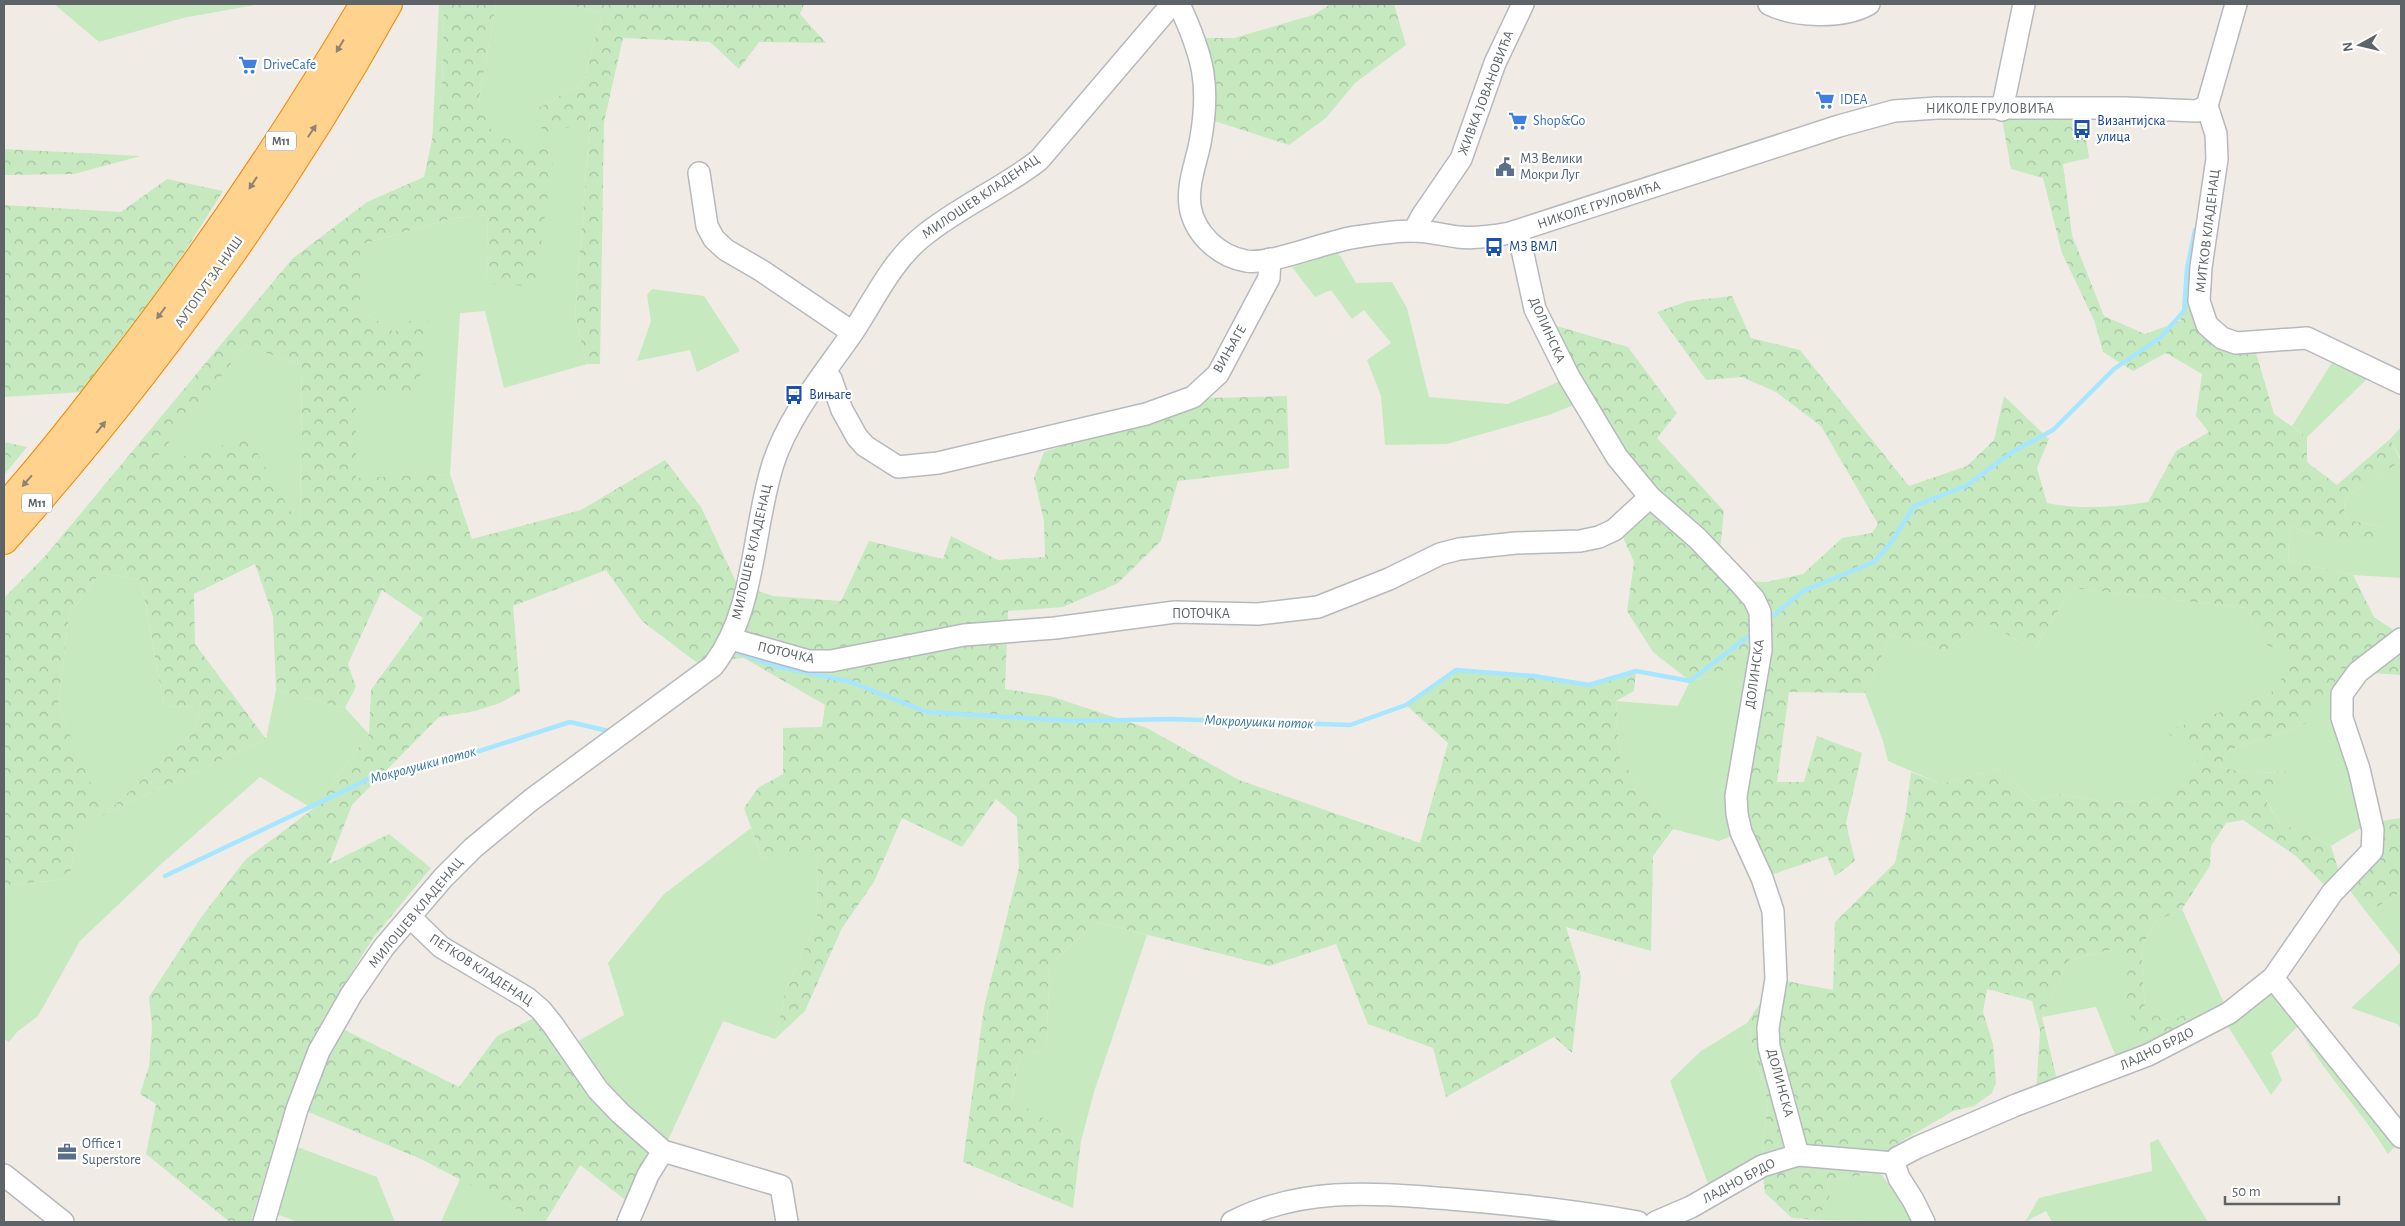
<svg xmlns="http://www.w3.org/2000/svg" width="2405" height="1226" viewBox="0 0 2405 1226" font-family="'Alegreya Sans',sans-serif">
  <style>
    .grass { fill: #c6e9c0 }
    .forest { fill: url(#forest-crowns); fill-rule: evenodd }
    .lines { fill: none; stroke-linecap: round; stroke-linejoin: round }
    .stream { stroke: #a7e6ff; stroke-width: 4.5 }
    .minor-casing { stroke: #b6b9bd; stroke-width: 24 }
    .highway-casing { stroke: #f68500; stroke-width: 30 }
    .minor { stroke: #fff; stroke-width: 21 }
    .highway { stroke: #ffd28e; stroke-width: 28 }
    .oneway { fill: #8e8473 }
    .labels { text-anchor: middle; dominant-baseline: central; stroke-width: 4.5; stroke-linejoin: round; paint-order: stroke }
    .shield { fill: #fff; stroke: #8e9295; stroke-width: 1 }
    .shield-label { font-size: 12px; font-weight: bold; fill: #5d6367 }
    .shop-label { font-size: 14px; fill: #366cbe; stroke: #fff; text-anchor: start }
    .street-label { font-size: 14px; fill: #5d6367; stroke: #fff }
    .transit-label { font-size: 14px; fill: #164399; stroke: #fff; text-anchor: start }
    .service-label { font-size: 14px; fill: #4e5e75; stroke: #fff; text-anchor: start }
    .water-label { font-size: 15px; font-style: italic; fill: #34779d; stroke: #fff }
  </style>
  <defs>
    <pattern id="forest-crowns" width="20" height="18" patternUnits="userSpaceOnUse" patternTransform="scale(1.25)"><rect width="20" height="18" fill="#c6e9c0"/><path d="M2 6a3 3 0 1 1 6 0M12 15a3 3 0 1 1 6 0" fill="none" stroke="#a4c0a0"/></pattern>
  </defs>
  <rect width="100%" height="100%" fill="#f0ece5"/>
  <g class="grass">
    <path d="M54 4H260L183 18 99 42Z"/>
    <path d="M439 4H444L442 93 432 144Z"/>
    <path d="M496 4H567L602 14 583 82 532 112 590 120 575 318 587 364 504 388 485 311 460 313 450 474 356 479V395L429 309 394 332 360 309V245L453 218 488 215 486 284 554 152 493 136 479 99Z"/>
    <path d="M1338 252 1356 283 1392 282 1407 308 1429 397 1508 404 1567 378 1581 402 1549 415 1447 444 1385 445 1381 396 1367 360 1391 343 1364 310 1352 319 1331 290 1315 297 1292 267Z"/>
    <path d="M652 289 704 296 740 351 697 372 690 350 637 361 651 321 647 295Z"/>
    <path d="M245 346 302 365 300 529 150 466Z"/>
    <path d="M2338 353 2371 375 2307 437 2292 426Z"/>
    <path d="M2401 427V459L2390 439Z"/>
    <path d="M2401 461V578L2353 575 2288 561 2290 526 2331 540 2388 528 2344 519 2345 498Z"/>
    <path d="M100 573 141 580 164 706 200 707 195 731 105 814 266 739 276 690 345 708 369 734 313 809 260 777 159 866 80 941 38 1016 17 1032 9 1042 4 1039V894L6 885 69 879 78 835 103 815 58 706 69 615Z"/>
    <path d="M2072 588 2246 608 2266 645 2300 656 2269 695 2165 732 2204 753 2169 796 2140 801 2106 802 2059 794 2033 801 1999 769 1941 784 1888 761 1883 741 1865 693 1891 635 1945 651 1984 621 2034 650Z"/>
    <path d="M1753 645 1741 832 1719 841 1673 829 1620 759 1616 701 1678 706 1690 681 1717 675Z"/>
    <path d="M2328 665 2358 672 2342 694 2372 821 2331 846 2279 822 2265 798 2292 772 2246 773 2220 767 2227 751 2305 724Z"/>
    <path d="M751 828 762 858 818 849 817 922 786 989 775 1039 723 1021 663 1151 568 1047 624 1015 608 963 664 894Z"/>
    <path d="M2401 892V956L2367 913Z"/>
    <path d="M2182 909 2228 1012 2273 978 2399 1142 2388 1154C2361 1109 2322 1072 2298 1026L2271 1053 2282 1080 2271 1095 2222 1017 2171 1022 2145 1010 2141 948 2155 922Z"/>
    <path d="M1097 922 1147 935 1094 1092 1081 1141 1012 1100 1019 1057 1046 1048 1050 965Z"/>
    <path d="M2110 950 2130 959 2125 995 2148 1055 2120 1067 2096 1007 2042 1017 2069 960Z"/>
    <path d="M2401 962V1029L2397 1024 2351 1008Z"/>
    <path d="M1747 1023 1768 1103 1761 1162 1710 1189 1670 1081 1701 1051Z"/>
    <path d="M2158 1139 2208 1222H2052L2046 1211 2025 1222 2039 1198 2152 1171 2150 1143Z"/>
    <path d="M287 1143 377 1177 395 1222H298L268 1211Z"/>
    <path d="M1880 1173 1918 1222 1817 1220 1831 1194 1827 1180Z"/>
    <path d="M460 1179 541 1222H441Z"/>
  </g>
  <g class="forest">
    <path d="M444 4H496L479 99 493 135 554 152 535 286 486 284 488 215 453 218 360 245V309L394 332 429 308 418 393 356 395V478L450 474 472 539 581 510 665 460 701 507 737 584 773 596 841 601 869 541 943 559 951 536 998 560 1045 557 1044 521 1034 478 1044 452 1207 398 1287 396 1289 468 1178 481 1161 541 1118 583 1063 607 1008 611 1005 689 1050 696 1147 728 1239 780 1420 843 1448 743 1406 705 1456 670 1548 677 1589 685 1636 671 1634 691 1616 701 1620 759 1673 829 1653 856 1651 951 1566 927 1581 976 1572 1053 1554 1037 1446 1097 1433 1048 1368 1024 1336 944 1269 966 1097 922 1050 965 1046 1048 1019 1057 1012 1099 1081 1141 1073 1208 963 1162 984 1007 1019 868 1017 817 996 799 962 847 902 818 874 882 842 928 805 1011 775 1039 786 989 817 922 818 850 762 858 744 808 758 788 783 774V728L822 727 825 705 744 658 696 662 642 621 606 570 513 606 520 692 500 703 475 711 439 717 352 805 329 864 389 834 431 868 373 938 323 1019 459 1087 497 1036 534 1018 595 1094 655 1150 628 1202 580 1165 545 1222H541L421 1159 287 1103 251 1222H230L146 1154 156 1104 140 1094 149 1066 152 1027 149 997 202 916 246 859 313 809 369 734 371 690 423 618 382 590 348 664 356 687 345 708 276 690 273 616 255 564 194 594 195 644 266 739 103 815 78 835 69 879 6 885 4 894V598L47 554 292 259 367 202 424 177 442 93ZM245 346 302 365 300 528 249 438 151 465ZM100 573 141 580 164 706 200 707 195 731 104 815 58 706 69 615Z"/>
    <path d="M567 4H804L800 14 826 43 759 42 739 69 710 42 623 38 604 122 600 364H587L575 318 590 121 545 134 532 112 583 82 602 14Z"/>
    <path d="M1331 4H1394L1406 45 1355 83 1326 118 1289 145 1205 118 1194 38H1234L1313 15Z"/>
    <path d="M2082 109 2089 158 2063 164 2072 235 2104 316 2145 334 2180 321 2190 296 2233 352 2256 353 2274 414 2307 437V462L2337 485 2390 439 2401 461 2345 498 2344 519 2388 528 2389 540H2331L2290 526 2288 561 2353 575 2374 617 2401 635 2358 672 2378 671 2376 667 2401 648V675L2358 672 2329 666 2336 680 2305 724 2227 751 2220 767 2246 773 2292 772 2265 799 2279 822 2331 846 2342 881 2332 893 2296 856 2243 820 2226 823 2211 846 2210 866 2182 909 2155 922 2141 948 2145 1010 2171 1022 2190 1011 2203 1027 2148 1055 2136 1035 2125 995 2129 959 2110 950 2069 960 2042 1017 2058 1084 2036 1093 2040 1031 2032 1001 1987 989 1983 1012 1993 1044 1996 1083 1992 1093 1974 1106 1953 1111 1895 1145 1880 1173 1827 1180 1831 1194 1817 1220 1792 1218 1765 1193 1761 1162 1768 1103 1747 1023 1776 979 1833 990 1835 922 1895 863 1906 812 1911 772 1941 784 1999 769 2033 801 2059 794 2106 802 2140 801 2168 796 2204 753 2164 732 2269 695 2299 656 2266 645 2246 608 2072 588 2034 650 1984 621 1945 651 1891 635 1865 693 1789 692 1777 782H1804L1817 736 1862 753 1846 823 1855 861 1835 876 1827 856 1762 878 1741 832 1752 646 1717 675 1690 681 1653 652 1627 611 1634 562 1618 526 1649 496 1540 321 1628 347 1677 413 1657 438 1724 511 1719 561 1738 581 1766 582 1803 574 1842 538 1872 533 1878 524 1821 426 1776 392 1742 377 1706 380 1657 312 1688 301 1732 296 1751 338 1800 350 1909 486 1967 466 1994 440 2004 396 2049 439 2037 468 2047 503C2082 510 2113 507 2148 502L2176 451 2209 432 2196 416 2202 374 2166 353 2133 371 2103 352 2094 320 2062 253 2043 178 2011 169 2002 119Z"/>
    <path d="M4 149 141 156 74 174 4 175Z"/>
    <path d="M167 179 223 191 147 312 83 392 4 397V205L121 212Z"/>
    <path d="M4 442 27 447 4 475Z"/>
    <path d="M2401 818V892L2367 913 2348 888 2383 848 2382 821Z"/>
  </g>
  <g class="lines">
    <g class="stream">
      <path d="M1774 615 1803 591 1874 562 1890 544 1914 506 1966 486 2012 452 2053 430 2114 369 2160 338 2184 311 2187 269 2195 230"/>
      <path d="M740 653 774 666 848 681 927 712 1075 721 1171 719 1350 725 1406 705 1456 670 1534 676 1589 685 1636 671 1690 681 1754 632"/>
      <path d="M165 876 373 777 423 769 570 722 608 731"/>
    </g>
    <g class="minor-casing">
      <g id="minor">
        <path d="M1179 4C1203 56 1211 85 1200 143 1196 163 1187 185 1190 206 1194 233 1218 256 1246 261 1272 265 1327 241 1356 237 1375 234 1394 231 1413 231 1428 231 1443 235 1458 237 1475 239 1493 236 1510 233L1839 126 1894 111 1937 108H2125L2197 111 2207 106"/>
        <path d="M1769 4C1795 17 1843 19 1869 4"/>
        <path d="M2207 106 2216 134 2217 159 2201 267 2199 301 2207 325 2222 338 2236 343 2307 338 2401 383"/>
        <path d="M2207 106 2236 4"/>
        <path d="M2002 110 2024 4"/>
        <path d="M699 173 707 226 714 239 726 250 762 271 852 332"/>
        <path d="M1414 231 1422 216 1461 159 1495 63 1523 4"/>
        <path d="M1518 231 1535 309 1569 377 1617 457 1650 497 1697 538 1738 581 1754 599 1760 612 1761 650 1736 796 1737 814 1741 832 1762 878 1773 911 1776 979 1768 1028 1769 1047 1798 1155"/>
        <path d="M825 372 831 379 842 410 857 437 865 446 898 467 938 463 1146 414 1193 397 1218 374 1269 278 1270 259"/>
        <path d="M731 639 809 661H831L964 635 1055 628 1175 612 1258 614 1318 607 1389 579 1440 554 1459 549 1516 543 1580 541 1599 537 1614 530 1650 497"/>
        <path d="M410 917 441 947 527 998 541 1010 553 1025 598 1090 620 1113 663 1151 781 1186 787 1222"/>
        <path d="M2273 978 2401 1137"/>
        <path d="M1894 1163 1899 1178 1913 1200 1924 1222"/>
        <path d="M4 1175 63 1222"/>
        <path d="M264 1222 297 1109 319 1051 351 995 384 947 443 878 473 848 531 800 713 666C756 610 752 530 773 464 789 415 824 374 853 332 874 300 892 261 922 237 958 207 1002 189 1039 160L1172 4"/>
        <path d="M628 1222 648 1175 663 1151"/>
        <path d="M1232 1222C1303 1186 1373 1193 1450 1199 1514 1204 1576 1211 1638 1222"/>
        <path d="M1656 1222 1691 1207 1762 1166 1798 1155 1894 1163 1897 1158 1918 1147 2016 1105 2148 1055 2229 1013 2273 978 2332 893 2372 851 2373 830 2359 769 2342 718V694L2358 672 2401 639"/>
      </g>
    </g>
    <g class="highway-casing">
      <g id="highway">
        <path d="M4 508C40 468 74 425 107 382 202 261 286 136 364 4"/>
        <path d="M4 540C150 376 281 196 388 4"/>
      </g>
    </g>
    <use href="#minor" class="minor"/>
    <use href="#highway" class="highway"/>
  </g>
  <defs><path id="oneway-solid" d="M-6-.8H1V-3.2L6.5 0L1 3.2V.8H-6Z" transform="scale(1.25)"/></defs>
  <g class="oneway">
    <use href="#oneway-solid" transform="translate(340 46) rotate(121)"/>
    <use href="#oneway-solid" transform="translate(312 131) rotate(-56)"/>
    <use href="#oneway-solid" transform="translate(253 183) rotate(123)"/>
    <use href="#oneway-solid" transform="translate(161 313) rotate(127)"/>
    <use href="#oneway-solid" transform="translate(101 427) rotate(-51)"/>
    <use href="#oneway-solid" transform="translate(27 481) rotate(131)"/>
  </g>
  <defs>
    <g id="supermarket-bare" transform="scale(1.5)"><path d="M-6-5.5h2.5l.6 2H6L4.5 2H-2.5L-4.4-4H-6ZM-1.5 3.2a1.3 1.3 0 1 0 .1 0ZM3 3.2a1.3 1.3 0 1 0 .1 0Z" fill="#3f7fe0" stroke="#fff" stroke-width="2.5" paint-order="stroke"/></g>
    <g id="bus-bare" transform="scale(1.5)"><path d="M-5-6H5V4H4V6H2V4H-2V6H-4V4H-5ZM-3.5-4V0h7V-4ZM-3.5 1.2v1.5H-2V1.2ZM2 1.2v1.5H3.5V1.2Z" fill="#1a4fb4" stroke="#fff" stroke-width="2.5" paint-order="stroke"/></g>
    <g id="civic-bare" transform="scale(1.5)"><path d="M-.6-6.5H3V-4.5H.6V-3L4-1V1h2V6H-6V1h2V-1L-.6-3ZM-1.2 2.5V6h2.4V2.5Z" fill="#5c6f8a" stroke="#fff" stroke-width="2.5" paint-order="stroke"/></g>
    <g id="office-bare" transform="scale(1.5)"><path d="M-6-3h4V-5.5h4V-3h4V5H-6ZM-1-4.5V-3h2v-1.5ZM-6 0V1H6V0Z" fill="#5c6f8a" stroke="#fff" stroke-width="2.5" paint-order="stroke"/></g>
  </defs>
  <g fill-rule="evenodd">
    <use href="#supermarket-bare" x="248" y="65"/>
    <use href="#supermarket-bare" x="1825" y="100"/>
    <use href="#supermarket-bare" x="1518" y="121"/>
    <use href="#bus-bare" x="2082" y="129"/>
    <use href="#civic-bare" x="1505" y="167"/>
    <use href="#bus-bare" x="1494" y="247"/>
    <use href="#bus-bare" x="794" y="395"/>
    <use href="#office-bare" x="67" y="1152"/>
  </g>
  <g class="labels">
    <g class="shield">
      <rect x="266" y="131.5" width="30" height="19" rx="4"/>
      <rect x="22" y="493.5" width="30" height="19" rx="4"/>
    </g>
    <g class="shield-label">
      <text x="281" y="141">M11</text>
      <text x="37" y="503">M11</text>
    </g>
    <g class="shop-label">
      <text x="263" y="65">DriveCafe</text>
      <text x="1840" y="100">IDEA</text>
      <text x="1533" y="121">Shop&amp;Go</text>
    </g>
    <g class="street-label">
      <text transform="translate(1486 93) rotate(-69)">ЖИВКА ЈОВАНОВИЋА</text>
      <text x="1990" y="109">НИКОЛЕ ГРУЛОВИЋА</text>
      <text transform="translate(981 197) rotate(-34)">МИЛОШЕВ КЛАДЕНАЦ</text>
      <text transform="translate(1599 205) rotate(-18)">НИКОЛЕ ГРУЛОВИЋА</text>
      <text transform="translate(2208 231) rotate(-83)">МИТКОВ КЛАДЕНАЦ</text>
      <text transform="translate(209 282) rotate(-55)">АУТОПУТ ЗА НИШ</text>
      <text transform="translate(1547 330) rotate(66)">ДОЛИНСКА</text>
      <text transform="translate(1230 349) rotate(-60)">ВИЊАГЕ</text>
      <text transform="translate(752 552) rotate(-77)">МИЛОШЕВ КЛАДЕНАЦ</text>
      <text x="1201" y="614">ПОТОЧКА</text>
      <text transform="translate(786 653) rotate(13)">ПОТОЧКА</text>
      <text transform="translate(1755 674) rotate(-82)">ДОЛИНСКА</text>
      <text transform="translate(416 913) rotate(-50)">МИЛОШЕВ КЛАДЕНАЦ</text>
      <text transform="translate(481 970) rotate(33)">ПЕТКОВ КЛАДЕНАЦ</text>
      <text transform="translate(2157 1049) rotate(-26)">ЛАДНО БРДО</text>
      <text transform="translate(1780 1083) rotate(75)">ДОЛИНСКА</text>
      <text transform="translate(1739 1181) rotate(-28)">ЛАДНО БРДО</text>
    </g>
    <g class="transit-label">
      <text x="2097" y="121">Византијска<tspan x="2097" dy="16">улица</tspan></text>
      <text x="1509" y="247">МЗ ВМЛ</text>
      <text x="809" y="395">Вињаге</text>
    </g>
    <g class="service-label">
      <text x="1520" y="159">МЗ Велики<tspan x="1520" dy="16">Мокри Луг</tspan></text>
      <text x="82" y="1144">Office 1<tspan x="82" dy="16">Superstore</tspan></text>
    </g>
    <g class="water-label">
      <text transform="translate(1259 722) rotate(2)">Мокролушки поток</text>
      <text transform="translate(423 765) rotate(-15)">Мокролушки поток</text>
    </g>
  </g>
  <rect width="2405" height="1226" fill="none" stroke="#5d6367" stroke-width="10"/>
  <g transform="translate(2360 45) rotate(262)" stroke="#ffffff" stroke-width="4" paint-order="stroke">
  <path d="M0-4L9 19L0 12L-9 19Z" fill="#5d6367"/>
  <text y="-8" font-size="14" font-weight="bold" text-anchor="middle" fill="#5d6367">N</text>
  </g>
  <path d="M2225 1196v8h114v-8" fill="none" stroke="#5d6367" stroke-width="2.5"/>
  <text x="2232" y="1196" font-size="15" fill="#5d6367" stroke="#ffffff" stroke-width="4" paint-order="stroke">50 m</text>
</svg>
